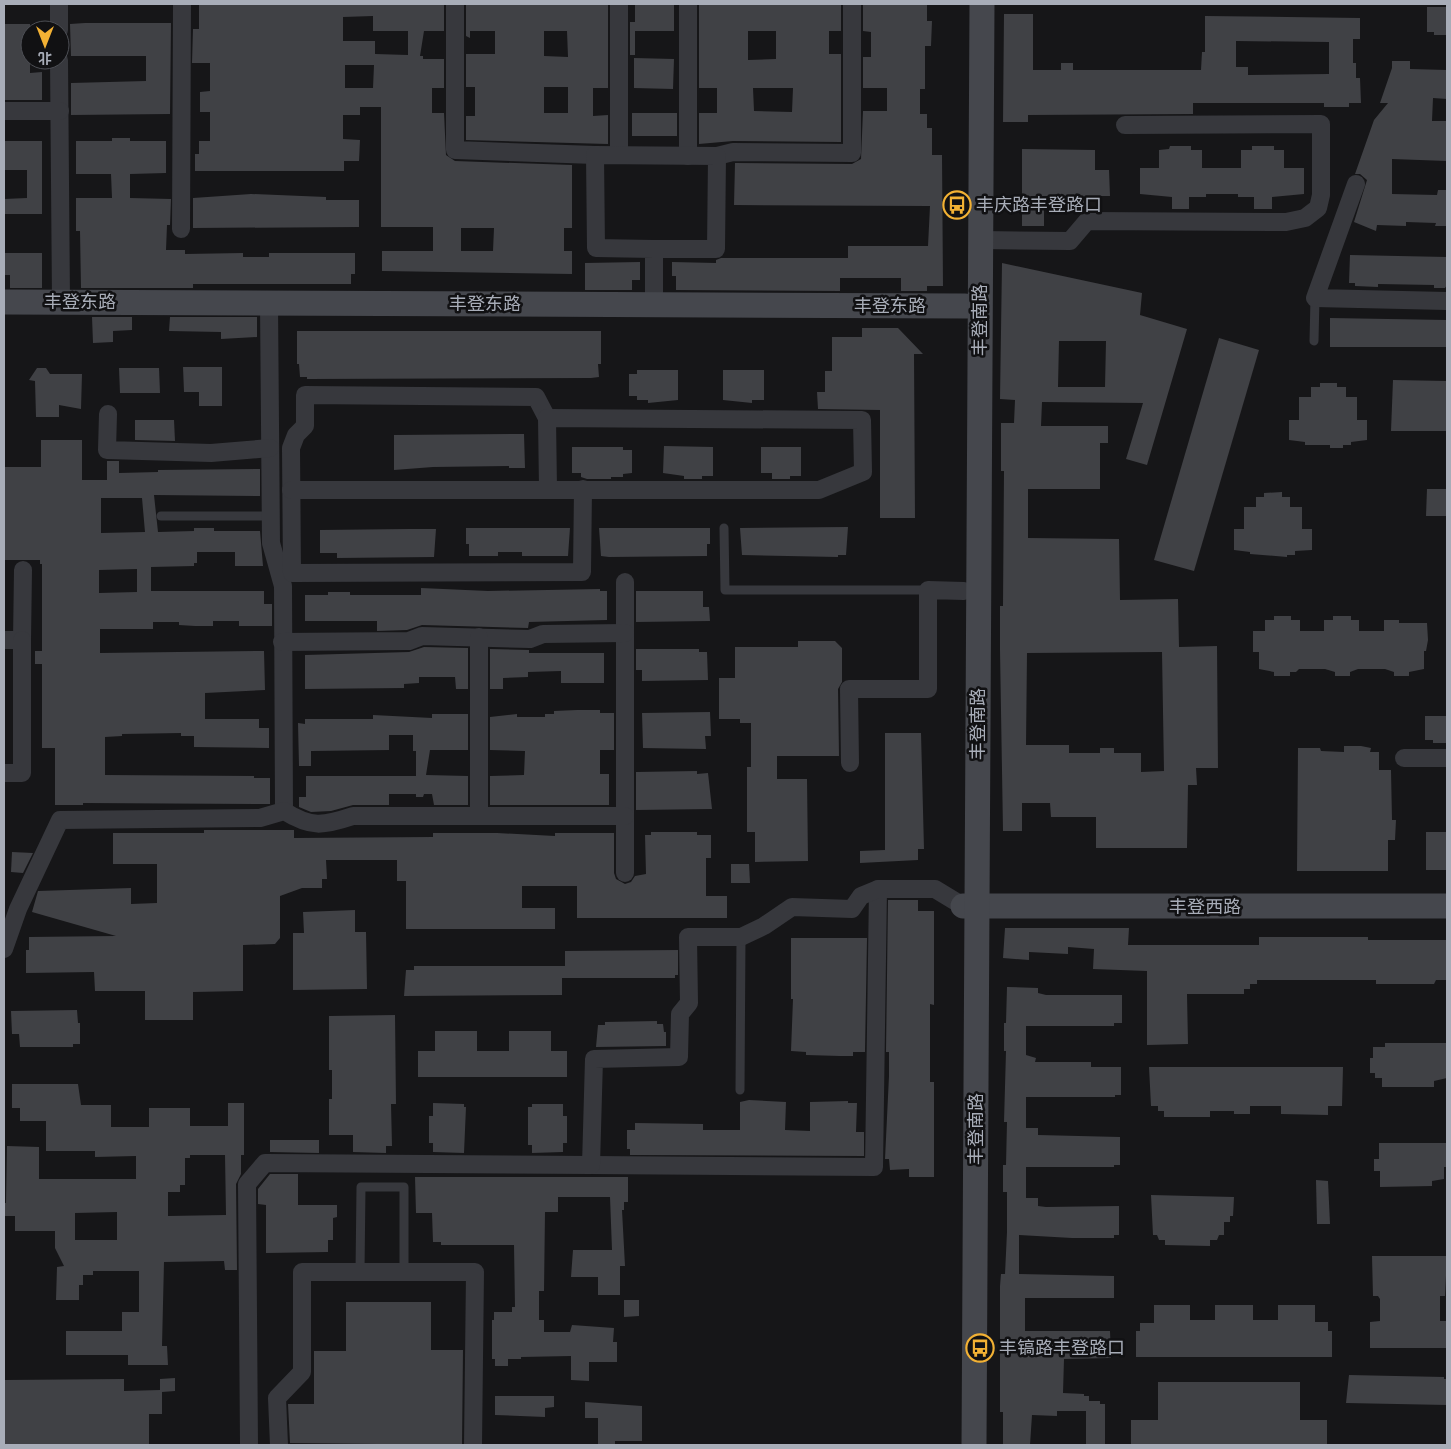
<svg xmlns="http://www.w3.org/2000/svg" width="1451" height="1449" viewBox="0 0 1451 1449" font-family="Rubik,'Noto Sans SC',sans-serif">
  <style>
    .building { fill: #404145; fill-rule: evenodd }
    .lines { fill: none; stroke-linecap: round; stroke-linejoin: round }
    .lane { stroke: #37383d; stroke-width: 9 }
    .street { stroke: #37383d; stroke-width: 18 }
    .secondary { stroke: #45474d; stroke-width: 25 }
    .labels { text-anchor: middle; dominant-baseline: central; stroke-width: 5; stroke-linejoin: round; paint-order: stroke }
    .poi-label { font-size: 18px; fill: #a8adb8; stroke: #111113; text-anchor: start }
    .street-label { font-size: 18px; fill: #a8adb8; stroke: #111113 }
  </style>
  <rect width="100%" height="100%" fill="#161618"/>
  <g class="building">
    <path d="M199 4H444V31H424L420 56H423V59H444V88H432V113H444L446 155 455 161 572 165V228H564V251H572V274L382 271V251H433V227H381V107H360V115H343V139L360 140 359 161H344V171H195V154H199V141H210V112H200V92L210 91V63H192L193 29H199ZM373 16V31H408V55L375 54V41H343V17ZM345 65H374L373 88H345ZM461 228H494L493 251H461Z"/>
    <path d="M466 4H608V88H593V116L608 115V144L466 140V116H475V87H466V54H495V31H470V38L466 36ZM544 31H567L568 57 544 56ZM544 87H568V113H544Z"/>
    <path d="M635 4H674V31H635V55H630V22H635Z"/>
    <path d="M699 4H841V31H829V54H841V142L733 141 699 144V113H717V88H699ZM748 31H776V59L748 60ZM753 88H793L792 112 754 111Z"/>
    <path d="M863 4H927V21H932L931 46H925V89H920V114H927V128H932V155H942L943 286H927V291H901V278H840V291L676 290V276H672V262L716 263V260L721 258H848V246H928L930 206 734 205 735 163 852 164 861 159 863 111H887V88H863V57H871V32L863 31Z"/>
    <path d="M1427 7H1447V35H1434V32H1427Z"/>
    <path d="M1004 14H1033V70H1061V63H1073V70H1201L1202 52H1205V16L1360 18V39H1353V63H1356V78H1360L1361 103H1349V107H1324V103H1193V114L1028 115V122H1003ZM1236 41 1329 42V74L1248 75V67H1236Z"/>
    <path d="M85 23H171L170 114 71 115V83L146 81V56H71L70 24Z"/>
    <path d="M4 24H30V73L42 72V100H4Z"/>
    <path d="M634 58 674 59 673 89 634 88Z"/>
    <path d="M1392 61H1410V69L1447 70V99L1433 98 1432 121H1447V161L1392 159V194L1437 195 1438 190H1447V226H1435L1436 223 1406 222V226L1377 225 1376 231 1354 222 1367 180 1360 174H1355L1374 120 1388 103H1380L1392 68Z"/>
    <rect x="632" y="113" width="45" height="23"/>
    <path d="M112 138H130V141H166V173L130 174V198L171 199 170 225H167L166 250H185V254L243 253V257H269V253H355V274H351V284H193V288H81L80 231H76V198H112L111 174H76V141H112Z"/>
    <path d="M4 141H42V214H4V199L27 198V170H4Z"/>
    <path d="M1170 146H1191V150H1202V168H1241V150H1252V146H1274V150H1284V168H1304V194L1272 197V209H1254V197H1238V194H1206V197H1189V209H1172V197L1140 194V168H1159V150L1169 149Z"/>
    <path d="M1022 149 1095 150V170H1109L1110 196H1093V199H1086V204H1068V196H1044V226H1022Z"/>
    <path d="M251 194 326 197V200H359V227L193 228V198Z"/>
    <path d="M4 253H42V288H10V275H4Z"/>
    <path d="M1350 255 1447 257V285L1445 288H1434V285L1378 284V287L1355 286V283H1349Z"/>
    <path d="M640 262V280H632V290H585V263Z"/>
    <path d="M1002 263 1142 293 1140 315 1187 329 1147 465 1126 459 1143 403 1042 402 1041 426H1108V443H1100V489H1028V538L1119 539 1120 600 1178 599 1179 647 1217 646 1218 768H1196L1197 785H1188L1187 848H1096V817H1051L1050 803H1022V831H1003L1000 650V606H1003L1004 471H1001V423H1014L1015 400 1000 399ZM1059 341H1106L1105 387H1058ZM1162 652 1164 771 1141 772V753H1114V748H1100V753H1069V745H1026L1027 653Z"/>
    <path d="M92 317H132V330L113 331V342L93 343Z"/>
    <path d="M170 317H257V337L221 339V332L169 331Z"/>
    <path d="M1330 318 1447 320V347H1330Z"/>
    <path d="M862 328H898L923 354H914L915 518H880V410L818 409 817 392H825V371H832V337H862Z"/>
    <path d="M297 331H601V364H598L599 377 591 378 307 379V377H300L299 364H297Z"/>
    <path d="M1219 338 1259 350 1194 571 1154 560Z"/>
    <path d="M183 367H222V406H199V392H184Z"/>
    <path d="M37 368H46L50 374H82L81 409 59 405V417H36L35 381 29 380Z"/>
    <path d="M119 368H159L160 393H120Z"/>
    <path d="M637 370H678V400L648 403V400H637V396H629V374H637Z"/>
    <path d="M723 370H764V400H752V403L723 400Z"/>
    <path d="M1393 380 1447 381V431H1391Z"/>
    <path d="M1320 383H1337V387H1346V397H1357V420H1367V440L1351 442V445H1343V448H1330V445H1305V442L1289 440V420H1299V397H1311V387H1320Z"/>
    <path d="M135 420H174L175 441 135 440Z"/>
    <path d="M524 434 525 468H509V466L433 467 394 470V435Z"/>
    <path d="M41 440H82V480H107V461H119V473L158 472V470L260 469V496L154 495 158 532 194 531V528H214V531H260L263 566H235V552H197V563H194V566L151 567V591H264V604H272V626H239V621H213V626H195L179 625V622H153V629H100V653L264 651 265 690 205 693V719H259V728H269V748L194 747V736H181V733L122 734V736L105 737V775L254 776V778H270V804L83 803V805H55V748H42V664H35V651H42V564H40V560H4V467H41ZM101 498H142L145 532 101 533ZM137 569V592L99 593V570Z"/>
    <path d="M664 446 713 447V476H702V479H684V476L663 473Z"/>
    <path d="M572 447H623V450H632V473L623 474V477H611V479H587L581 477V473H572Z"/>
    <path d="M761 447H801V476H790V479H772V473H761Z"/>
    <path d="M1427 489H1447V516H1426Z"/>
    <path d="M1282 492V497H1290V507H1302V529H1312V550L1295 551V555H1287V557L1250 554V552L1234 550V529H1244V507H1256V497H1264V493Z"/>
    <path d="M848 527 846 555H838V557L742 555 740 528Z"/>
    <path d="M466 528H570L568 556H522V552H498V556H469V544H466Z"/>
    <path d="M599 528H710V544H707V556L609 557 601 556Z"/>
    <path d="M408 529H436L434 557 337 558V553H320V530Z"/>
    <path d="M421 588 488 591 600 589V591H607V620L529 622 528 628 422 625 407 630 377 631V621H305V595H328V592H350V595H421Z"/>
    <path d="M636 591H703V607H709L710 621 636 622Z"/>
    <path d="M1274 616H1291V620H1300V631H1324V620H1333V616H1351V620H1359V631H1384V620H1399V623H1427L1428 640 1426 651H1424V669L1409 672V676H1394V672L1385 669H1358L1350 672V676H1335V672L1325 669H1299L1296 672H1290V676H1274V672L1259 669V652H1253V631H1265V620H1274Z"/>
    <path d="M798 641H835L842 648V682L838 689 839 756H777V779H807L808 861 755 862V832H747V767H751V723H740V719H719V678H735V647H798Z"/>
    <path d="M424 647 468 648V689H456L455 677H419V683L404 684V688L305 689V655L409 652Z"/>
    <path d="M490 649 529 650V653H604V683H561V671L528 672V677L503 678V689H490Z"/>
    <path d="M636 649H699V652H707L708 680 642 681V670H636Z"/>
    <path d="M577 710H600V713H614V750H600V774H609V805H490V776L524 775 525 751 490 750V717L517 714V717H545V714H554V711Z"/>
    <path d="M710 712 711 736H705L706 749 643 748 642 713Z"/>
    <path d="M432 714H468V750H430L426 775 468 776V805H434L432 794H424L423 797H416V794H389V805H353L331 811 311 812 299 807V797H306V776H416V751H413V735H389V750L311 751V766H299L298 723 305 724V719H373V715L432 718Z"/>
    <path d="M1425 716H1447V743H1433V740H1425Z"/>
    <path d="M885 733H921L924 849H918V860L860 863V851L885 850Z"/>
    <path d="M1344 746H1361L1371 748 1370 752H1379V770H1391L1392 820H1396L1395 840H1388V871H1297L1298 748H1320L1321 751 1344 752Z"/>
    <path d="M697 771V774L708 773 712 809 636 810V772Z"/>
    <path d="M204 830H294V838L433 837V833H497L555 836V833H614V873L616 879 625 884 631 882 635 876 646 874 645 835H651V832H697V835H711V858H706V896H727V918H577V886H522V908H555V929H406V881H397V860H326L327 879H322V888H302L280 896V938L275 944 243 945V991L193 992V1020H145V991H95L94 972 26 973V950H29V937L116 936 32 912 38 891 131 888V904L157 903V864H113V833H204Z"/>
    <rect x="1426" y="832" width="21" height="38"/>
    <path d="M12 852 33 853 23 873 11 872Z"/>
    <path d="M731 864H749L750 883H731Z"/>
    <path d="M888 900H918V911H934V1005L930 1004V1082H934V1177H909V1169L890 1170 889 1159H885L889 1076V1052H886Z"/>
    <path d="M355 910V932H366L367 989 293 990V933H304L303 912Z"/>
    <path d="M1005 928H1129L1128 945H1259V937H1368V940H1447V980H1436L1434 984H1376V980H1257V984H1250V989H1244V994H1187L1188 1044 1147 1045V971L1093 969 1094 949 1068 947V954L1029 952V960L1003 958Z"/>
    <path d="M791 938H867L865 1052H853V1056H840L806 1055V1052L791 1051 793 999H791Z"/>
    <path d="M678 950V975H675V978H562V995L404 996 406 970H414V966H565V951Z"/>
    <path d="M1007 987 1038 988V993L1046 995H1122V1023H1114V1026H1026V1055L1036 1058 1035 1062H1091V1067H1121V1095H1115V1097H1026V1128H1038V1135L1120 1137V1165H1114V1167H1026V1198H1038V1206L1046 1207 1119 1206V1235H1114V1238H1072L1019 1235V1274L1114 1276V1298H1025V1331H1110L1111 1358 1064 1359 1063 1393 1084 1394V1396H1089V1401H1100V1404H1105V1445H1086V1411H1057V1416L1032 1415 1030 1445H1003V1412H1000V1286L1001 1274H1005L1007 1232V1192H1003V1165H1006L1007 1122H1004L1006 1051H1004V1023H1006Z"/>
    <path d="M77 1010 78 1023H80V1044H73V1047H20L19 1034H12L11 1011Z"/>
    <path d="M395 1015 396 1104H391L392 1146H386V1153L353 1152V1135H329V1099H332V1070H329V1016Z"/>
    <path d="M657 1021V1024H663L664 1032H666V1046L596 1047 598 1025H605V1022Z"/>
    <path d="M435 1031H477V1051H509V1031H551V1051H567V1077H418V1051H435Z"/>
    <path d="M1385 1043H1447V1078L1434 1081V1087H1382V1078H1375V1073H1370V1058H1373V1047H1385Z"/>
    <path d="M1149 1067H1343L1342 1106H1328V1115L1281 1114V1106H1250V1114H1234V1111H1210V1117H1164V1111H1158V1106H1151Z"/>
    <path d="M12 1084H78L81 1105H111V1127H149V1108H190V1126H228V1103H244V1155H241V1174L236 1184 237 1270H225L224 1261 164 1262 162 1346H167L168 1365H128V1355H66V1331H122V1312H139V1271H93V1275H83V1285H79V1300H56L57 1267 64 1266 55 1248V1231H15V1216H4V1203H6L7 1146 39 1147V1179H136V1156L95 1157V1151H46V1121H20V1108H12ZM190 1155H225L226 1215 168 1216V1192H180V1185H185V1158H190ZM117 1212V1240H75V1213Z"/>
    <path d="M749 1100 786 1102 785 1130 810 1131V1102L848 1101V1103H857L856 1132H864V1156L630 1155V1149H627V1130H635V1123L703 1124V1130H740V1102Z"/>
    <path d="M433 1103 464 1104V1107H466L464 1153 433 1152V1143H429V1116H433Z"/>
    <path d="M532 1104H563V1116H567V1143H563V1152L532 1153V1145H528V1107H532Z"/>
    <path d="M270 1140H319V1153L270 1152Z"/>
    <path d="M1379 1143H1447V1167H1444V1179L1432 1181V1186L1380 1187V1171H1374V1159H1379Z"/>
    <path d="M270 1174H298V1205H337V1217L333 1218V1240H328V1252L266 1253V1205L258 1204V1189Z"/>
    <path d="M415 1177H628V1202H624V1210H622L625 1266H620V1295H598V1277H571L573 1250H612L610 1197H558V1212H545L544 1291H539V1320H544V1332H570L572 1325 614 1328 613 1342H617V1362H589V1381L571 1380V1356L521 1357V1359H508V1366H495V1359H492V1320H494V1312H512V1307H515L514 1245H441V1242H433L432 1213H416Z"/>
    <path d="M1316 1180 1328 1181 1330 1224H1317Z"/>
    <path d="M1151 1195 1234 1197 1233 1216H1230V1222H1224V1235H1219L1217 1240H1210V1246L1165 1245V1240H1159L1157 1235H1153Z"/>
    <path d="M1372 1256H1447L1445 1296H1440V1321H1447V1348H1370V1322L1380 1321V1299L1378 1296H1373Z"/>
    <path d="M624 1300H639V1316L624 1317Z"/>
    <path d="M346 1302H431V1350H463L462 1445 290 1443 288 1404H314V1351H346Z"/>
    <path d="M1154 1305H1190V1320H1215V1305H1253V1320H1278V1305H1315V1322H1328V1331H1332V1357H1136V1331H1140V1323H1154Z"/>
    <path d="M1349 1375 1444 1377V1379H1447V1405L1346 1403Z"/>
    <path d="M175 1378V1391L162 1392V1414H149V1445H4V1380L124 1379V1391L160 1390V1379Z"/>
    <path d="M1158 1382H1300V1420H1327V1445H1131V1420H1158Z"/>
    <path d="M495 1396H554V1407L545 1408V1417L495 1415Z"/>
    <path d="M585 1402 642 1406V1441H615V1445H598V1418H585Z"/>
  </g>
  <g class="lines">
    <g class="lane">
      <path d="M1314 341 1315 298"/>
      <path d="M161 516H270"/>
      <path d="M724 528 725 590H928"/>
      <path d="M740 1090 741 937"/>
      <path d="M360 1272 361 1187H404V1272"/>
    </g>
    <g class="street">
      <path d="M59 4V30"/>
      <path d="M455 4V150L595 155"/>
      <path d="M59 60 61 302"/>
      <path d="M4 111H60"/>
      <path d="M619 155V4"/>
      <path d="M688 156V4"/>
      <path d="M717 156 733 152 852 153V4"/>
      <path d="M1356 184 1315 298 1447 301"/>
      <path d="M181 229 182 4"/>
      <path d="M981 240 1070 241 1087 221 1286 222 1305 218 1318 208 1321 195V124L1125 125"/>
      <path d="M269 304 271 543 283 586 284 811"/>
      <path d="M654 304V249H716L717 156 595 155 596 248 654 249"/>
      <path d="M108 414 107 450 211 453 270 448"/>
      <path d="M547 418 536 397 305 395V426L296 435 291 448 292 573 582 572 583 489"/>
      <path d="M291 490H819L863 472 862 420 547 418 548 489"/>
      <path d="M625 582V873"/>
      <path d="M4 640H22L23 570"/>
      <path d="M282 642 409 641 422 636 530 639 543 634 625 633"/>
      <path d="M1404 758H1447"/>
      <path d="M850 763 849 689H928V590L964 591"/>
      <path d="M4 773H22V640"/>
      <path d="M479 816V637"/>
      <path d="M4 949 18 909 60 820 260 818 284 811C311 828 323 826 353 816H625"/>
      <path d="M591 1165 874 1167 878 889"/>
      <path d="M249 1445 247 1184 265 1163 591 1165 594 1059 679 1057 680 1014 689 1003 688 937H741L764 926 792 907 852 909 861 896 878 889H935L963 906"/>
      <path d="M279 1445 277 1398 302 1372V1272H475L473 1445"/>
    </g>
    <g class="secondary">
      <path d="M4 302 965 306"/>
      <path d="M963 906H1447"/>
      <path d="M974 1445 982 4"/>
    </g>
  </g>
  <defs>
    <g id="bus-ring" transform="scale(1.4375)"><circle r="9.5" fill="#111113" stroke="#f2b134" stroke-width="1.5"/><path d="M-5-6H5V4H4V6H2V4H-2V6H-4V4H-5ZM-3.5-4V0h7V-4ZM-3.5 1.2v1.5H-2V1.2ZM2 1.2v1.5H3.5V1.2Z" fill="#f2b134"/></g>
  </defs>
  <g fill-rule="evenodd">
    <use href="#bus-ring" x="957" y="205"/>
    <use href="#bus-ring" x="980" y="1348"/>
  </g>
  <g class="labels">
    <g class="poi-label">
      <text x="976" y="205">丰庆路丰登路口</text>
      <text x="999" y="1348">丰镐路丰登路口</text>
    </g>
    <g class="street-label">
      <text x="80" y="302">丰登东路</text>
      <text x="485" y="304">丰登东路</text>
      <text x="890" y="306">丰登东路</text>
      <text transform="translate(980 320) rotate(-90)">丰登南路</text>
      <text transform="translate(978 724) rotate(-90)">丰登南路</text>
      <text x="1205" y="907">丰登西路</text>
      <text transform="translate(976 1129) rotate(-90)">丰登南路</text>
    </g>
  </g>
  <rect width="1451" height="1449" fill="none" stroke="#a8adb8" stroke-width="10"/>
  <g transform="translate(45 45) rotate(180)"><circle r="24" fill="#111113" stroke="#4d4f55"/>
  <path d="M0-4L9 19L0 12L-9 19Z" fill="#f2b134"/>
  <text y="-8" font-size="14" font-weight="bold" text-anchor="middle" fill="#a8adb8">北</text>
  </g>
</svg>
